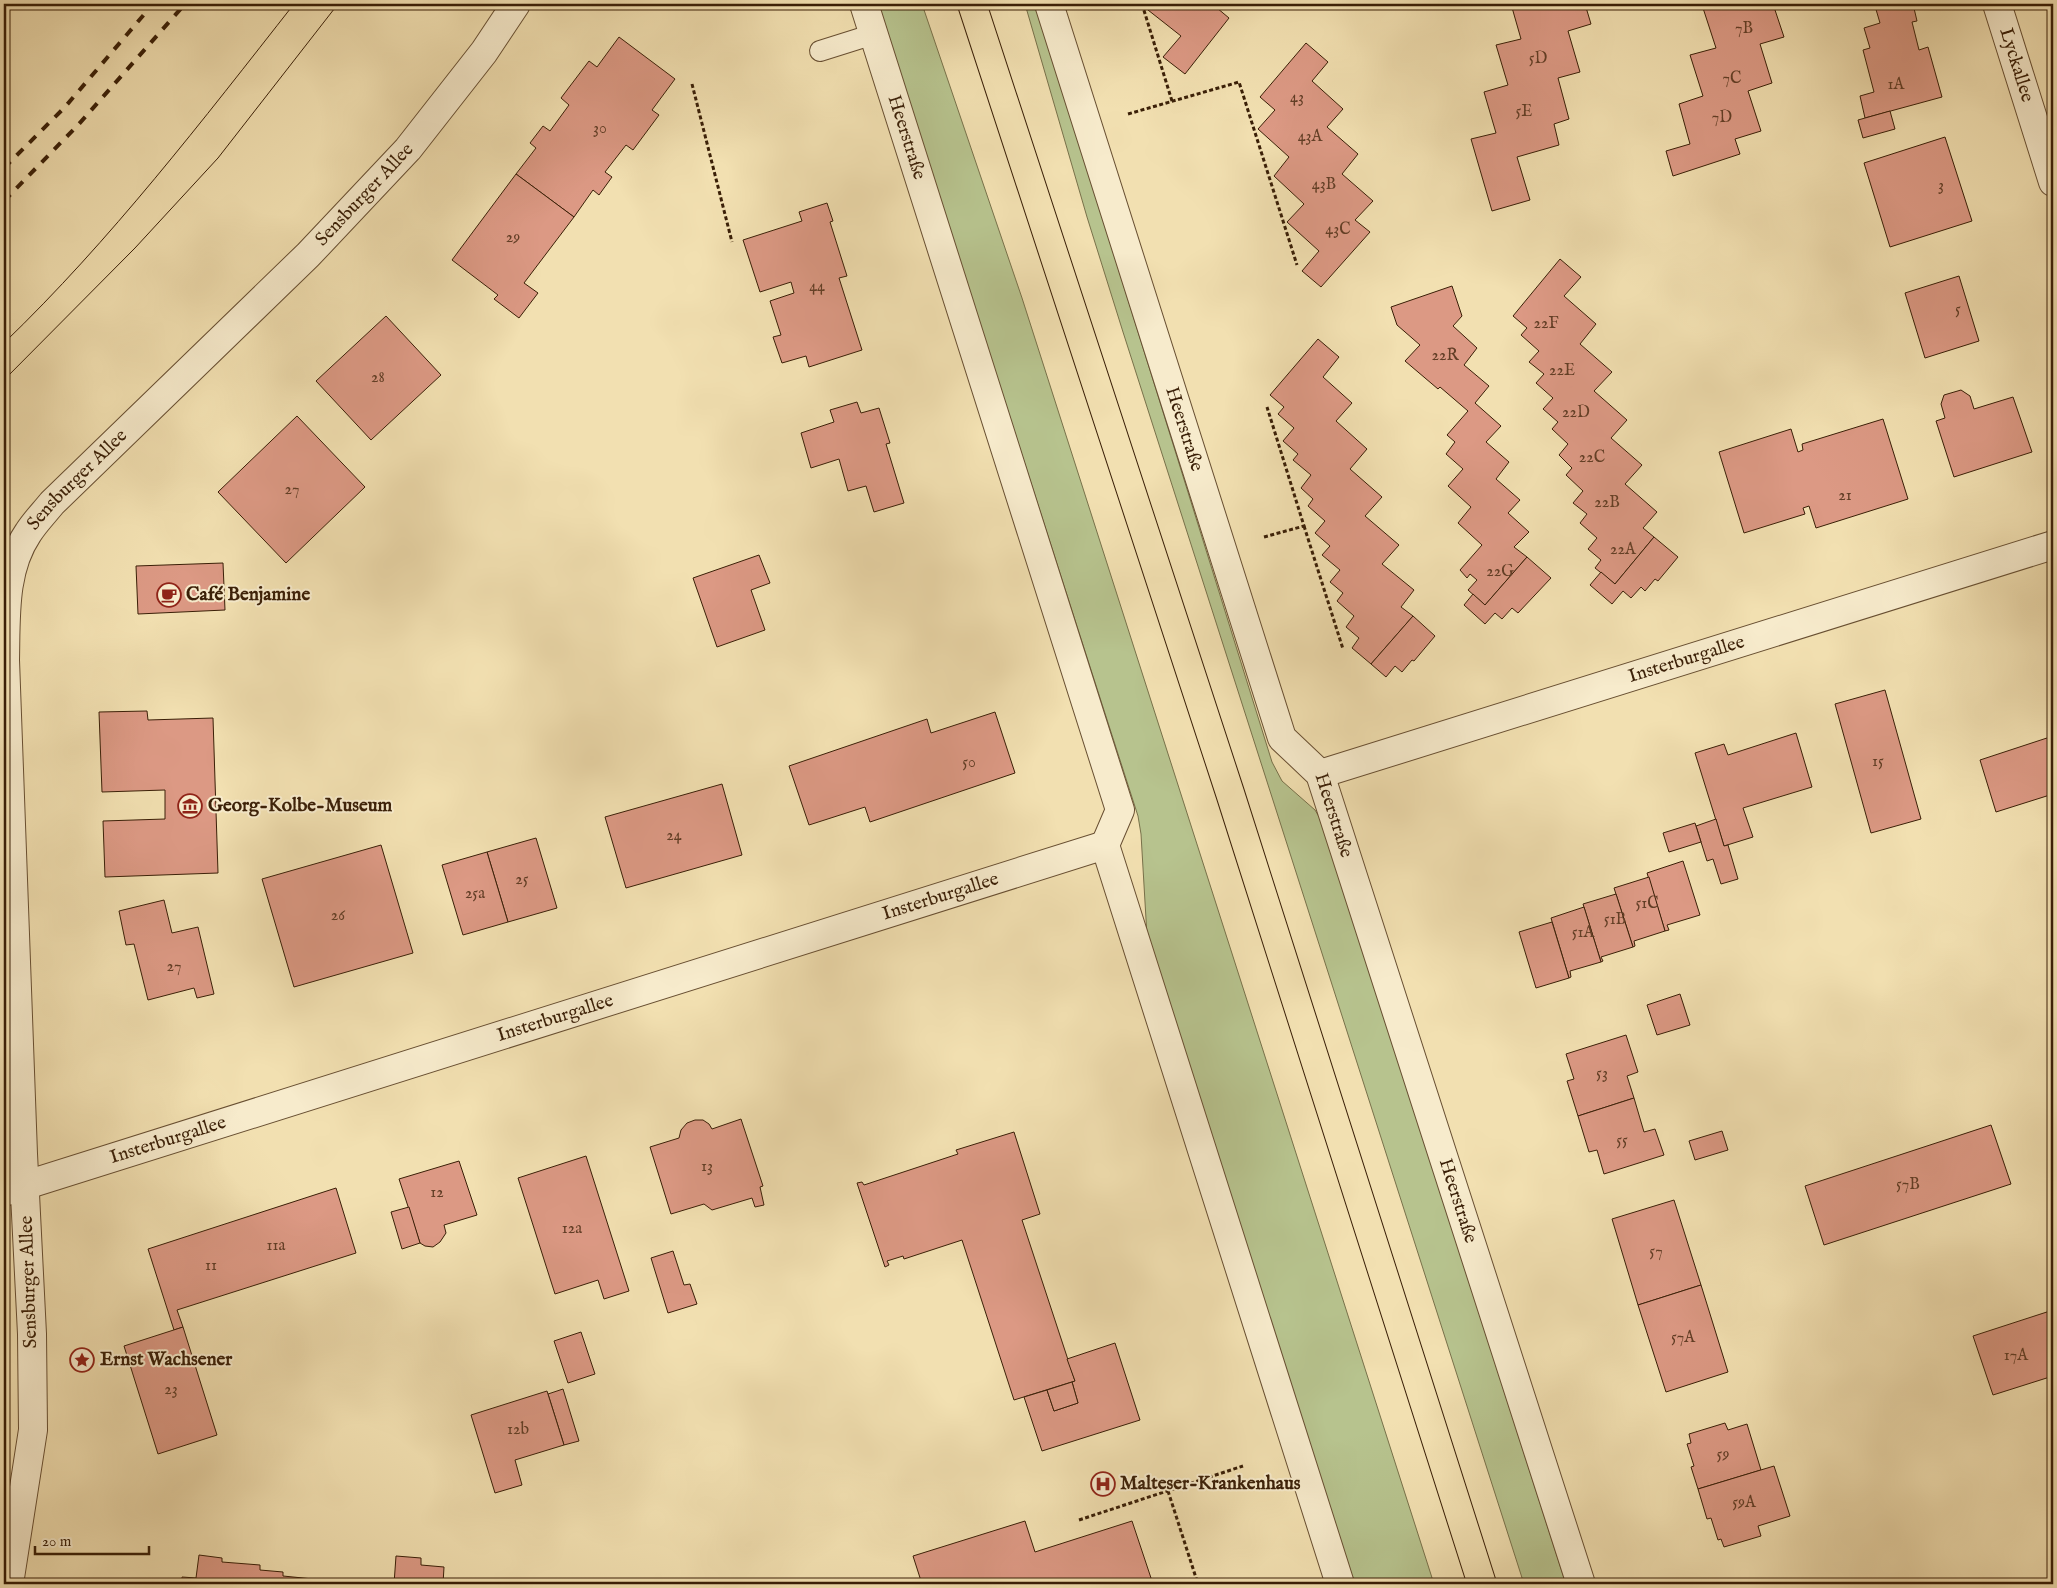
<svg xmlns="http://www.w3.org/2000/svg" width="2057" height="1588" viewBox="0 0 2057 1588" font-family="'IM FELL English',serif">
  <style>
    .green { fill: #b7c38e; stroke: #78714a }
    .building { fill: #dc9984; stroke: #3a1f07 }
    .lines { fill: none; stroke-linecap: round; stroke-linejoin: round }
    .service-casing { stroke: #684f32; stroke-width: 22 }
    .minor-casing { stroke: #684f32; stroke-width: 30 }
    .primary-casing { stroke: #3a1f07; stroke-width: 30 }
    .path { stroke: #3a1f07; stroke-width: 3; stroke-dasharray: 4 2.5; stroke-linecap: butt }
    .service { stroke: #f7ebcc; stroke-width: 20 }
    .minor { stroke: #f7ebcc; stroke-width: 28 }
    .primary { stroke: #f2e0b1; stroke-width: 28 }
    .tram { stroke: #3a1f07; stroke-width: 1 }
    .rail { stroke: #3a1f07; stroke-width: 4; stroke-dasharray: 9 9; stroke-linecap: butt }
    .labels { text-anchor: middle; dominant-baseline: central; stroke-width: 4; stroke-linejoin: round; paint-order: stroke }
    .number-label { font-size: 16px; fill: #623e26 }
    .street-label { font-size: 19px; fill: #3a1f07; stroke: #f7ebcc }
    .poi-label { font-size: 19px; font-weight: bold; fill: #3a1f07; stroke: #f7ebcc; text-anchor: start }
  </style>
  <rect width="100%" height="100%" fill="#f2e0b1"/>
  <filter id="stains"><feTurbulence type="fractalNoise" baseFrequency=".004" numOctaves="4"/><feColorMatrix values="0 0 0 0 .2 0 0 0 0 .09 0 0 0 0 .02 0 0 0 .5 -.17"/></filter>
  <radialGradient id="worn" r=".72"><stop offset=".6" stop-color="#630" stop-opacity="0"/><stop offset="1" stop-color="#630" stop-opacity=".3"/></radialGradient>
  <g class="green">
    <path d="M877 4H922L1022 298 1434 1584H1352L1147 936 1141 834 1138 816Z"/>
    <path d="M1025 4H1036L1272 762 1282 781 1315 810 1321 820 1566 1584H1524L1123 332 1087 217Z"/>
  </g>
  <g class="building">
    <path d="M1153 4H1221L1217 8 1229 18 1185 74 1163 57 1181 36 1148 10Z"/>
    <path d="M1511 4H1585L1591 24 1568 31 1580 72 1558 78 1569 119 1554 124 1559 145 1517 157 1530 200 1492 211 1471 139 1496 133 1484 92 1508 85 1496 45 1521 39Z"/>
    <path d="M1717 4H1773L1784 37 1760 44 1772 83 1748 91 1761 131 1735 139 1740 154 1673 176 1666 151 1690 144 1679 104 1703 96 1690 55 1716 48 1703 8Z"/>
    <path d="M1871 4H1913L1917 21 1912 22 1919 50 1928 47 1942 97 1865 118 1860 96 1874 92 1863 50 1870 48 1864 28 1880 23 1875 6 1872 7Z"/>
    <path d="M619 37 675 79 652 110 659 115 633 150 626 145 605 172 612 177 599 195 593 190 574 217 516 174 536 148 530 143 543 126 550 131 569 105 561 98 589 61 597 67Z"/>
    <path d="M1306 43 1328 62 1312 81 1343 109 1327 127 1358 154 1342 174 1373 201 1355 220 1370 232 1321 287 1302 271 1319 251 1287 222 1304 204 1274 176 1289 157 1258 129 1275 110 1260 97Z"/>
    <path d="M1890 111 1895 129 1863 138 1858 120Z"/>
    <path d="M1945 137 1972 221 1890 247 1864 163Z"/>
    <path d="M516 174 574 217 524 283 538 293 519 318 494 299 498 295 452 260Z"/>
    <path d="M827 203 833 221 830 222 847 276 839 278 862 350 809 367 806 356 782 363 773 337 781 335 770 301 794 293 791 282 760 292 743 240 802 221 799 212Z"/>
    <path d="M1560 259 1581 277 1564 296 1596 324 1580 344 1612 372 1594 391 1627 420 1611 438 1642 465 1625 484 1657 512 1643 528 1654 537 1615 584 1595 568 1601 560 1588 549 1597 538 1580 523 1587 514 1573 503 1583 491 1566 475 1572 468 1559 455 1568 444 1552 429 1558 422 1543 409 1553 398 1536 383 1544 374 1529 362 1539 351 1521 335 1527 328 1513 316Z"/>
    <path d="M1959 276 1979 341 1925 358 1905 293Z"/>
    <path d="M1452 286 1462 316 1453 326 1477 348 1464 365 1489 386 1475 403 1501 426 1486 442 1509 462 1496 479 1520 500 1508 513 1529 532 1514 547 1527 557 1485 605 1468 590 1477 580 1470 574 1467 578 1460 570 1482 545 1458 523 1471 507 1448 486 1463 469 1446 454 1455 442 1447 435 1468 411 1440 387 1438 389 1405 361 1420 345 1397 325 1391 307Z"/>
    <path d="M386 316 441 375 371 440 316 381Z"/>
    <path d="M1318 339 1339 357 1323 377 1352 403 1336 421 1367 449 1350 469 1382 497 1365 516 1399 545 1382 564 1414 590 1401 607 1413 616 1371 664 1352 648 1359 638 1346 627 1354 616 1337 601 1343 593 1330 582 1340 570 1322 555 1330 546 1315 533 1325 521 1308 506 1313 499 1301 488 1311 475 1293 460 1298 454 1283 441 1294 428 1278 414 1284 407 1270 395Z"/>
    <path d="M1961 390 1970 396 1974 409 2013 397 2032 452 1954 477 1936 421 1945 418 1941 404 1944 395Z"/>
    <path d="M857 402 861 413 879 408 890 443 886 444 904 503 874 512 866 486 848 491 839 459 811 468 801 433 834 422 830 410Z"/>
    <path d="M297 416 365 487 286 563 218 492Z"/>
    <path d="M1883 419 1908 499 1816 528 1809 506 1803 508 1805 514 1744 533 1719 452 1791 429 1798 452 1803 450 1802 444Z"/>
    <path d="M1654 537 1678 557 1658 581 1655 579 1645 591 1641 587 1631 598 1623 591 1612 604 1590 585 1601 572 1615 584Z"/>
    <path d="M759 555 770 583 751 590 765 630 717 647 693 578Z"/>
    <path d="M1527 557 1551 578 1518 613 1512 608 1502 619 1495 613 1485 624 1464 605 1473 594 1485 605Z"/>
    <path d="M223 563 225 610 138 614 136 566Z"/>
    <path d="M1413 616 1435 636 1414 661 1412 660 1402 672 1395 666 1386 677 1371 664Z"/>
    <path d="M1885 690 1921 819 1871 833 1835 704Z"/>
    <path d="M147 711 148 720 213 718 218 873 105 877 103 821 165 819V790L102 792 99 712Z"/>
    <path d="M995 712 1015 773 870 822 865 807 809 825 789 766 927 719 931 733Z"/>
    <path d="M1796 733 1812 787 1743 808 1753 837 1724 846 1695 753 1724 744 1728 755Z"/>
    <path d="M2053 736V794L1996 812 1980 760Z"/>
    <path d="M722 784 742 855 626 888 605 817Z"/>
    <path d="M1716 819 1724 846 1728 845 1738 879 1721 884 1713 859 1707 861 1696 826Z"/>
    <path d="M1695 823 1701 842 1669 852 1663 833Z"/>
    <path d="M536 838 557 908 508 922 487 852Z"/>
    <path d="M381 845 413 953 294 987 262 879Z"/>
    <path d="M487 852 508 922 463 935 442 865Z"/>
    <path d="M1683 861 1700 915 1667 925 1669 930 1665 931 1647 873Z"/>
    <path d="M1649 877 1665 931 1634 941 1635 946 1633 947 1614 888Z"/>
    <path d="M1616 894 1633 947 1601 957 1603 961 1601 962 1583 904Z"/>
    <path d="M164 900 172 933 198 927 214 994 197 998 194 988 148 1000 134 944 126 945 119 911Z"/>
    <path d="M1584 907 1601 962 1570 971 1571 977 1569 978 1551 918Z"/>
    <path d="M1552 922 1569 978 1536 988 1519 932Z"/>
    <path d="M1680 994 1690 1025 1657 1035 1647 1005Z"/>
    <path d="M1626 1035 1638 1072 1627 1076 1634 1098 1578 1116 1567 1081 1574 1079 1566 1054Z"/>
    <path d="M1634 1098 1644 1132 1655 1129 1664 1155 1604 1174 1597 1150 1589 1152 1578 1116Z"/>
    <path d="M741 1119 763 1186 760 1187 764 1205 755 1207 752 1198 712 1210 704 1204 671 1214 650 1147 679 1138 681 1130 687 1123 695 1120H703L709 1124 712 1129Z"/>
    <path d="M1991 1125 2011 1184 1824 1245 1805 1186Z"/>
    <path d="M1722 1131 1728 1150 1695 1160 1689 1141Z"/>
    <path d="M1014 1132 1040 1214 1022 1220 1075 1381 1014 1400 962 1240 904 1259 903 1256 887 1261 889 1265 885 1267 857 1183 862 1182 864 1185 958 1154 956 1150Z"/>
    <path d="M586 1156 629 1291 604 1299 598 1280 555 1294 518 1178Z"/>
    <path d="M459 1161 477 1215 444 1225 446 1233 440 1242 433 1247 425 1246 420 1243 399 1179Z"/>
    <path d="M336 1188 356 1253 177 1310 183 1327 174 1330 148 1249Z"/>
    <path d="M1674 1200 1701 1285 1638 1305 1612 1219Z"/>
    <path d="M409 1207 420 1243 402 1249 391 1212Z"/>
    <path d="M673 1251 684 1285 690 1284 697 1304 668 1313 651 1258Z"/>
    <path d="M1701 1285 1728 1372 1666 1392 1638 1305Z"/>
    <path d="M2053 1310V1376L1993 1395 1973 1336Z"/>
    <path d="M183 1327 217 1435 158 1454 124 1346Z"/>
    <path d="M581 1332 595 1374 568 1383 554 1341Z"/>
    <path d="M1115 1343 1140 1420 1042 1451 1024 1397 1047 1390 1054 1411 1078 1403 1072 1382 1075 1381 1067 1359Z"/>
    <path d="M1072 1382 1078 1403 1054 1411 1047 1390Z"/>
    <path d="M563 1389 579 1441 564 1445 548 1394Z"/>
    <path d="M547 1391 564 1445 515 1460 522 1485 495 1493 471 1415Z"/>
    <path d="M1725 1423 1728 1430 1747 1424 1761 1470 1698 1489 1691 1467 1694 1466 1687 1444 1691 1443 1689 1434Z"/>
    <path d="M1774 1466 1790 1516 1758 1526 1761 1536 1724 1547 1721 1539 1718 1540 1711 1518 1707 1519 1698 1489Z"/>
    <path d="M1025 1521 1035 1552 1132 1521 1153 1584H922L913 1556Z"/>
    <path d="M199 1555 222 1558V1562L260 1565V1570L283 1572V1576L313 1579 312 1584H182V1577L196 1578Z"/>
    <path d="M396 1556 421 1558V1565L444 1567 443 1584H394Z"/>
  </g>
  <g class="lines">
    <g class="service-casing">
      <path id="service" d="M820 51 874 34"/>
    </g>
    <g class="minor-casing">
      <g id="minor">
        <path id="s1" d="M864 4 1120 810 1105 845 1340 1584"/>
        <path id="s2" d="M1049 4 1282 738 1320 774 1581 1584"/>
        <path id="s3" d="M1997 4 2053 182"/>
        <path id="s4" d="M1320 774 2053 545"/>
        <path id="s5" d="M4 1192 1105 845"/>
        <path id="s6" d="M9 1584 33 1430 32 1334 23 1154 5 660C6 617 3 570 28 533 35 522 44 513 52 503L308 255 408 149 484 52 516 4"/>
      </g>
    </g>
    <g class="primary-casing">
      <path id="primary" d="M972 4 1230 793 1482 1584"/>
    </g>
    <g class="path">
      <path d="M1142 4 1172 101"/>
      <path d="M692 84 732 242"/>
      <path d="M1128 114 1239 82 1297 265"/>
      <path d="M1304 526 1343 649"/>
      <path d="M1264 537 1304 526 1267 407"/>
      <path d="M1168 1491 1198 1584"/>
      <path d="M1079 1520 1243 1466"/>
    </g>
    <use href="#service" class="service"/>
    <use href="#minor" class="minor"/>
    <use href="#primary" class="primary"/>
    <g class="tram">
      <path d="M4 343C111 240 202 121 294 4"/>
      <path d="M4 380 135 248 218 158 338 4"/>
    </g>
    <g class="rail">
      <path d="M4 168 65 107 153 4"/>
      <path d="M4 201 78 125 185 4"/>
    </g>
  </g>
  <defs>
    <g id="cafe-ring" transform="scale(1.25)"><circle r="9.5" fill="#f7ebcc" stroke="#8f2418" stroke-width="1.5"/><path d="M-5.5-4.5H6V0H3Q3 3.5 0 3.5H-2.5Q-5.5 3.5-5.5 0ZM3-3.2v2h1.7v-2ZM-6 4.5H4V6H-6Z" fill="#8f2418"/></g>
    <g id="museum-ring" transform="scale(1.25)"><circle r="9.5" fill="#f7ebcc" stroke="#8f2418" stroke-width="1.5"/><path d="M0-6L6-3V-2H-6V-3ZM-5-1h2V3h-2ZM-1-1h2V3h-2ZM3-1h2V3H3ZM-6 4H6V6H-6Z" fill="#8f2418"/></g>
    <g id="sight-ring" transform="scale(1.25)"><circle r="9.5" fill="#f7ebcc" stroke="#8f2418" stroke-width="1.5"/><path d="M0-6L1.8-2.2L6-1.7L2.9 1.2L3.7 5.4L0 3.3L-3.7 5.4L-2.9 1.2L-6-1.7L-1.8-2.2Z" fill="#8f2418"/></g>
    <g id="hospital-ring" transform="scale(1.25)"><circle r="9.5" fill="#f7ebcc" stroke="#8f2418" stroke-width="1.5"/><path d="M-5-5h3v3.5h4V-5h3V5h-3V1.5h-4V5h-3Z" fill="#8f2418"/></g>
  </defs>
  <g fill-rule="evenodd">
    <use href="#cafe-ring" x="169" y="595"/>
    <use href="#museum-ring" x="190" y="806"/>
    <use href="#sight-ring" x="82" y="1360"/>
    <use href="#hospital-ring" x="1103" y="1484"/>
  </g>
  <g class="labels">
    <g class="number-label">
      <text x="1744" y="29">7B</text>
      <text x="1538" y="59">5D</text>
      <text x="1732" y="79">7C</text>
      <text x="1896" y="85">1A</text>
      <text x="1297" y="98">43</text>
      <text x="1524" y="112">5E</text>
      <text x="1722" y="118">7D</text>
      <text x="600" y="129">30</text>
      <text x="1310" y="137">43A</text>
      <text x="1324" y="185">43B</text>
      <text x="1941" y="186">3</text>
      <text x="1338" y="230">43C</text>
      <text x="513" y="238">29</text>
      <text x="817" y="287">44</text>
      <text x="1958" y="310">5</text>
      <text x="1546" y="324">22F</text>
      <text x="1445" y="356">22R</text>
      <text x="1562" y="371">22E</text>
      <text x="378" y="378">28</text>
      <text x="1576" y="413">22D</text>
      <text x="1592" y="458">22C</text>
      <text x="292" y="490">27</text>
      <text x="1845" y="496">21</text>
      <text x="1607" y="503">22B</text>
      <text x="1623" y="550">22A</text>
      <text x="1500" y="572">22G</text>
      <text x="1878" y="762">15</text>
      <text x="969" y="763">50</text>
      <text x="674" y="836">24</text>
      <text x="522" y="880">25</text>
      <text x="475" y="894">25a</text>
      <text x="1647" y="904">51C</text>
      <text x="338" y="916">26</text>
      <text x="1615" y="920">51B</text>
      <text x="1583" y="933">51A</text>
      <text x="174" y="967">27</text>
      <text x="1602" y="1074">53</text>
      <text x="1622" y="1141">55</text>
      <text x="707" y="1167">13</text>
      <text x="1908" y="1185">57B</text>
      <text x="437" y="1193">12</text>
      <text x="572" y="1229">12a</text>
      <text x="276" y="1246">11a</text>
      <text x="1656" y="1252">57</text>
      <text x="211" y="1266">11</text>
      <text x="1683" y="1338">57A</text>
      <text x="2016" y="1356">17A</text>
      <text x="171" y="1390">23</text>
      <text x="518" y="1430">12b</text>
      <text x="1723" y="1455">59</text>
      <text x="1744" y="1503">59A</text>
    </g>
    <g class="street-label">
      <text stroke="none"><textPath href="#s3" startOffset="64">Lyckallee</textPath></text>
      <text stroke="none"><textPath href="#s1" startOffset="140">Heerstraße</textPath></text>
      <text stroke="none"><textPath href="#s6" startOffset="1535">Sensburger Allee</textPath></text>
      <text stroke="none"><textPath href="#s2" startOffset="446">Heerstraße</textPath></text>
      <text stroke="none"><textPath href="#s6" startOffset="1130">Sensburger Allee</textPath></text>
      <text stroke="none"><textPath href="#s4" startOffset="384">Insterburgallee</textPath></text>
      <text stroke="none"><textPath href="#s2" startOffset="866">Heerstraße</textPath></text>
      <text stroke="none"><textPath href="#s5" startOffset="982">Insterburgallee</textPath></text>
      <text stroke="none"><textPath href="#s5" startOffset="578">Insterburgallee</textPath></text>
      <text stroke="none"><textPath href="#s5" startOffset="172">Insterburgallee</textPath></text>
      <text stroke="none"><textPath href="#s2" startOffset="1271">Heerstraße</textPath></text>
      <text transform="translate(29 1282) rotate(-92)">Sensburger Allee</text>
    </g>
    <g class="poi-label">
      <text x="186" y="595">Café Benjamine</text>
      <text x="208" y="806">Georg-Kolbe-Museum</text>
      <text x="100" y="1360">Ernst Wachsener</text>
      <text x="1120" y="1484">Malteser-Krankenhaus</text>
    </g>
  </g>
  <rect width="2057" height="1588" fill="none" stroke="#f2e0b1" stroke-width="20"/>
  <rect x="5" y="5" width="2047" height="1578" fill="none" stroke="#3a1f07" stroke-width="2.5"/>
  <rect x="10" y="10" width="2037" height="1568" fill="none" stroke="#3a1f07"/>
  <path d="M35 1546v8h114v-8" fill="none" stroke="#3a1f07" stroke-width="2.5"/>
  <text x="42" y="1546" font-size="15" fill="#3a1f07" stroke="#f7ebcc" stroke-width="4" paint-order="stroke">20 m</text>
  <rect width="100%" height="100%" filter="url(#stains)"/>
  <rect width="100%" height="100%" fill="url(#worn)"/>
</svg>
